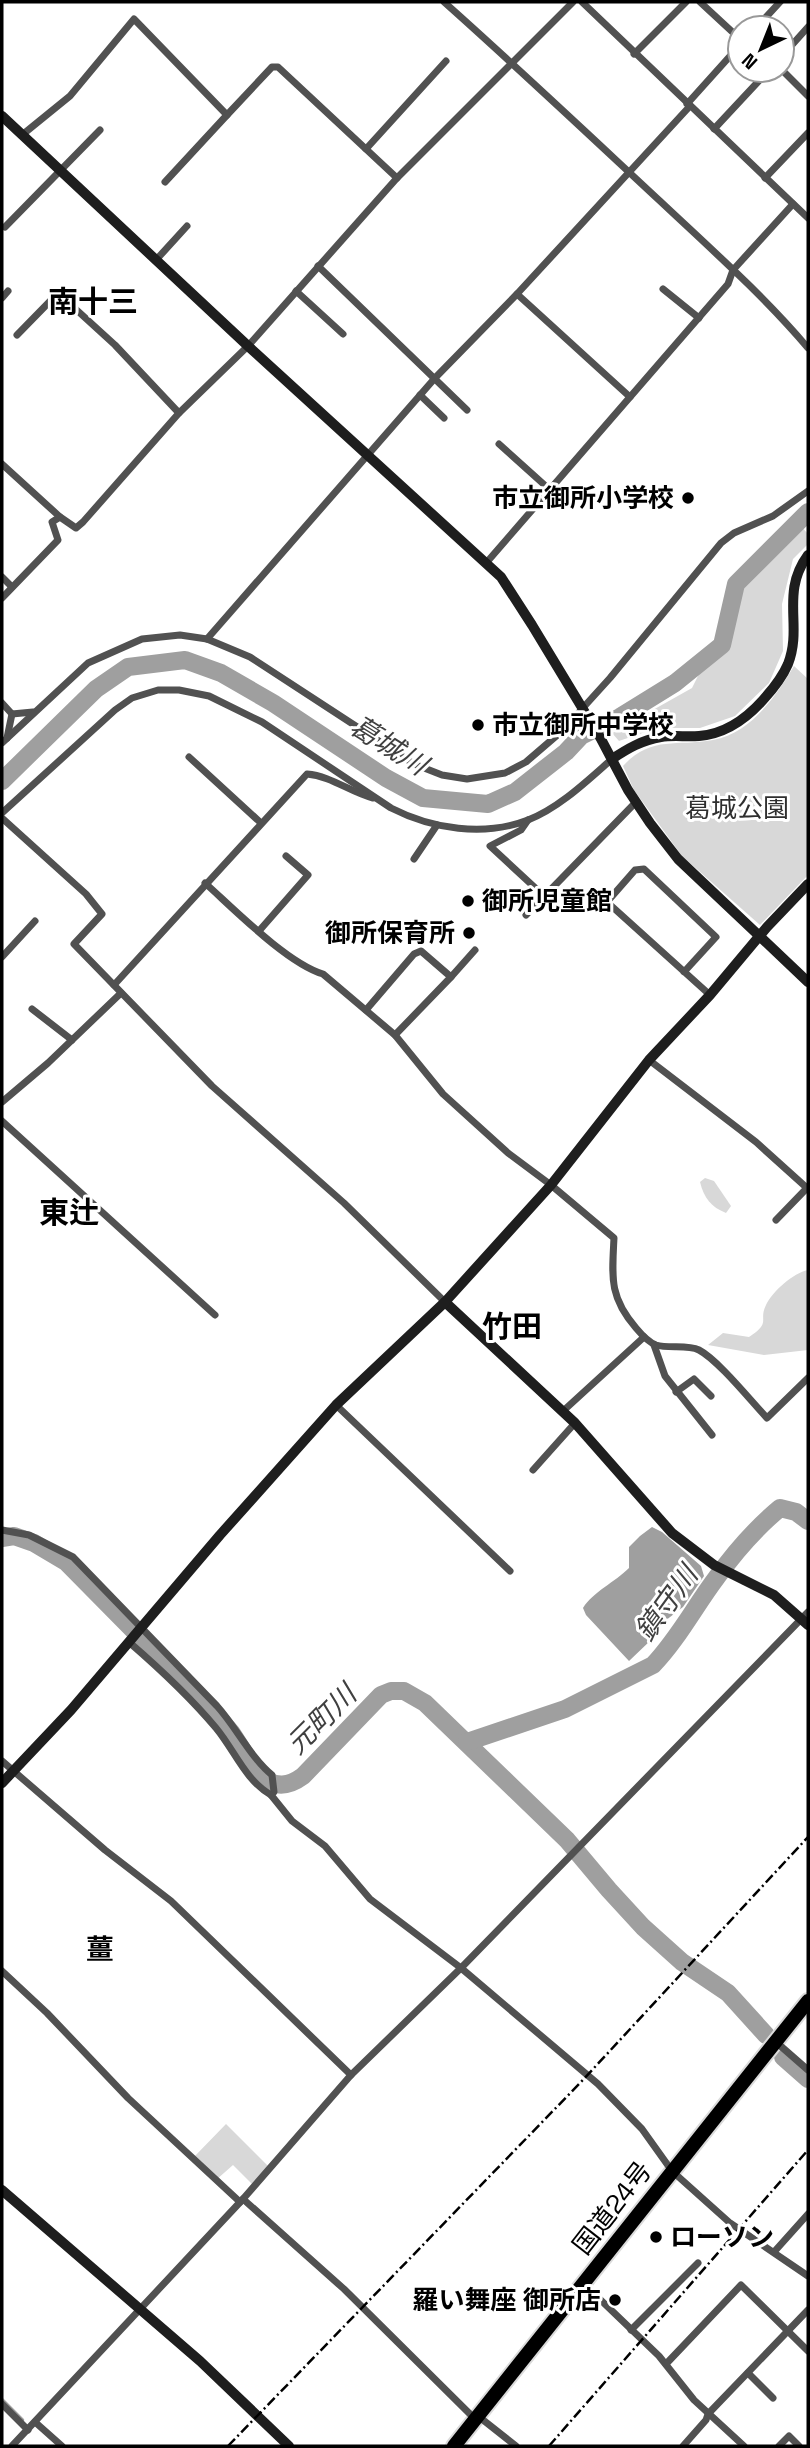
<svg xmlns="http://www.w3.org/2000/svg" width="810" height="2448" viewBox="0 0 810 2448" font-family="'Space Grotesk','Noto Sans JP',sans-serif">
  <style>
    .green { fill: #d8d8d8 }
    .water { fill: #9f9f9f }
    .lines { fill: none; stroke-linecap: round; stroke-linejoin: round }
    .stream { stroke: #9f9f9f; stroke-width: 2.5 }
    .river { stroke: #9f9f9f; stroke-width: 18 }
    .highway-casing { stroke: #dbdbdb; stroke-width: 18 }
    .street { stroke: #515151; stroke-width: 7 }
    .secondary { stroke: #1e1e1e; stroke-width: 10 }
    .highway { stroke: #000; stroke-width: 14 }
    .rail { stroke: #000; stroke-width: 2.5; stroke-dasharray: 10 3.5 2 3.5; stroke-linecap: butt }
    .poi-dot { fill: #000; stroke: #fff; stroke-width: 2.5 }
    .labels { text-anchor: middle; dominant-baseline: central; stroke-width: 6; stroke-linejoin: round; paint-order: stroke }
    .poi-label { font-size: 26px; font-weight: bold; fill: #000; stroke: #fff; text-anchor: end }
    .park-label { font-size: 26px; fill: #2f2f2f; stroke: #fff }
    .street-label { font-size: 26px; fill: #000; stroke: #fff }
    .water-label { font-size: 28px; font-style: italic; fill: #404040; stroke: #fff }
    .neighbourhood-label { font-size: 28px; font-weight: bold; fill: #000; stroke: #fff }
    .quarter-label { font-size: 30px; font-weight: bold; fill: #000; stroke: #fff }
  </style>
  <rect width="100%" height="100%" fill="#fff"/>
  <g class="green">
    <path d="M800 525 808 534V544L793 559 782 604 783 651 769 683 735 716 700 728H657L619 741 612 733 692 688 701 670 729 639 728 613 755 561Z"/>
    <path d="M794 666 808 679V875L760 925 682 856 634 790 623 766C652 735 676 747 713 740 751 733 776 696 794 666Z"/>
    <path d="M705 1178 714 1181 731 1206 726 1213C711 1207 704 1198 700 1182Z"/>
    <path d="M808 1270V1350L764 1355 708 1345 723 1333 749 1337C772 1322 758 1321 766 1305 773 1291 793 1273 808 1270Z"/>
    <path d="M226 2124 270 2168 254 2186 233 2165 216 2180 193 2158Z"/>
  </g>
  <path class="water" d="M652 1527 662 1532 701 1566 704 1576 683 1607 661 1624 651 1640 629 1661 586 1615 583 1608C593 1592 615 1582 629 1568V1547L640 1536Z"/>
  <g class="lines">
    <path class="stream" d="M2 2399 23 2420"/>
    <g class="river">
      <path d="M2 781 96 689 128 667 185 660 221 673 273 703 386 778 423 798 488 804 515 792 566 752 581 736 620 717 675 683 722 645 736 584 808 512"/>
      <path d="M2 1538 14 1536 34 1543 66 1562 213 1711C219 1718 225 1725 231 1732 249 1757 265 1804 303 1776L381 1695 391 1691H404L425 1703 567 1840 609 1890 643 1927 682 1962 728 1993 766 2035"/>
      <path d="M467 1742 565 1709 653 1665C678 1639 695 1606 717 1577 735 1552 756 1528 780 1508L796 1512 808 1521"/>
      <path d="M783 2057 808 2079"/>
    </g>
    <g class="highway-casing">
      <path id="highway" d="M454 2446 808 2001"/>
    </g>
    <g class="street">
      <path d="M444 2C517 67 588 134 660 201 711 249 763 295 808 348"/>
      <path d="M582 2 808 218"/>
      <path d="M700 2 740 39"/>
      <path d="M756 28 780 2"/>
      <path d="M634 54 686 2"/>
      <path d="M782 56 808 27"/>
      <path d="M782 70 808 96"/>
      <path d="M687 104 740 45"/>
      <path d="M714 129 769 70"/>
      <path d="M22 135 70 96 134 19 227 115 272 67H278L397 178"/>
      <path d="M366 149 446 61"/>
      <path d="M765 178 808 133"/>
      <path d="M165 182 227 115"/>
      <path d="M5 227 100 130"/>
      <path d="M156 260 187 226"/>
      <path d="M318 266 467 410"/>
      <path d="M663 289 699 318"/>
      <path d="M296 291 343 334"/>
      <path d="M517 294 630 397"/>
      <path d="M2 298 8 291"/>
      <path d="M17 335 58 293 115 345 179 413"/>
      <path d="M420 395 444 418"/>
      <path d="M499 444 549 489"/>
      <path d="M2 464 60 517 76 528 83 522 179 413 248 346 397 178 573 2"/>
      <path d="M487 562 728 284 733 270 793 204"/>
      <path d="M2 577 12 587"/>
      <path d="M2 598 58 540 52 522 60 517"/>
      <path d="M207 639 435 378 517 294 690 106"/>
      <path d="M2 703 12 714 33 712"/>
      <path d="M7 738 12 714"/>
      <path d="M2 743 88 663 142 639 180 635 207 639 250 657 414 764 442 775 467 779 505 773 526 762 562 731 610 678 721 543 734 533 773 516 808 491"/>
      <path d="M189 757 261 823"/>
      <path d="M2 813 115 710 132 698 158 690H179L209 696 262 722 391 808C432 829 484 837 528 820 559 808 587 781 612 759"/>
      <path d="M2 818 86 894 102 914 74 944 212 1086 344 1203 445 1302"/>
      <path d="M528 820 521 830 490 846 544 896"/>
      <path d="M414 859 437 825"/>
      <path d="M205 883C235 910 287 963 323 974L395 1035 443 1094 508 1153 551 1185 614 1238C612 1277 609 1297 636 1328 641 1334 648 1342 656 1345 669 1349 687 1344 699 1350 718 1360 751 1401 767 1418L808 1378"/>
      <path d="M526 915 636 802"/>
      <path d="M259 931 308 875 286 856"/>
      <path d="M2 957 35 921"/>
      <path d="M684 972 716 937 644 869 635 870 607 902 710 995"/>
      <path d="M451 977 475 950"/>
      <path d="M114 985 307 774C331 776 350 792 373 798"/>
      <path d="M32 1009 72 1040"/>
      <path d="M366 1010 414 954 421 951 451 977 395 1035"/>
      <path d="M649 1060 756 1142 808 1189"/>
      <path d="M2 1102 48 1063 121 993"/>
      <path d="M2 1121 215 1315"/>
      <path d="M776 1220 807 1188"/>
      <path d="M654 1345 665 1376 712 1435"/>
      <path d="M676 1392 694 1379 711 1396"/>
      <path d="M336 1405 510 1571"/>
      <path d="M562 1412 644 1337"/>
      <path d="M533 1470 575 1423"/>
      <path d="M2 1530 29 1535 73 1557 217 1706C236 1727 251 1758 272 1775L274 1792 271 1795 292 1821 325 1846 370 1899 461 1968 598 2084 642 2129 672 2171 730 2223 808 2276"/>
      <path d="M130 1643C160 1669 190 1697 216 1728 235 1751 245 1780 271 1795"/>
      <path d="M2 1761 105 1850 171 1901 351 2075"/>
      <path d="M2 1971 47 2013 128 2098 240 2202"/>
      <path d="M776 2042 808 2070"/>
      <path d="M243 2199 344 2289 475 2419"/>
      <path d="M774 2252 808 2214"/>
      <path d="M584 2284 659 2356 694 2400 744 2446"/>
      <path d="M631 2330 698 2263"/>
      <path d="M666 2364 741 2285 808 2351"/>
      <path d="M748 2373 773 2398"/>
      <path d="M2 2404 28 2430"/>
      <path d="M478 2416 516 2446"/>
      <path d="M35 2422 62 2446"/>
      <path d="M12 2446 243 2199 351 2075 461 1968 808 1612"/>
      <path d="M683 2446 706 2420 708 2414 808 2310"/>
      <path d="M779 2446 789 2436 799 2446"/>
    </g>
    <g class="secondary">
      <path d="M2 116 248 346 501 577 532 625 601 739 628 790 650 823 678 859 808 982"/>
      <path d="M612 759C627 749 642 740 661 737 673 735 686 737 699 736 725 734 746 719 763 700 773 689 782 678 788 664 803 626 780 593 808 555"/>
      <path d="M445 1302 575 1423 672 1533 714 1565 774 1595 808 1625"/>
      <path d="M2 1783 71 1710 220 1535 336 1405 445 1302 551 1185 649 1060 710 995 767 927 808 884"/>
      <path d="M2 2190 200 2361 289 2446"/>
    </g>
    <use href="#highway" class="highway"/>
    <g class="rail">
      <path d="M228 2446 581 2082 808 1837"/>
      <path d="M549 2446 808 2150"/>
    </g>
  </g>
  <g class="poi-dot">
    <circle cx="688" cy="498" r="7"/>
    <circle cx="478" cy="725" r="7"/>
    <circle cx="468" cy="901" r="7"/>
    <circle cx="469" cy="933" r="7"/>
    <circle cx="656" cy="2237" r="7"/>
    <circle cx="615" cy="2300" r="7"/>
  </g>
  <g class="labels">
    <g class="poi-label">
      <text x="674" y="498">市立御所小学校</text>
      <text x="492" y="725" text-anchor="start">市立御所中学校</text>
      <text x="482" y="901" text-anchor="start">御所児童館</text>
      <text x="455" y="933">御所保育所</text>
      <text x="670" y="2237" text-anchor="start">ローソン</text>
      <text x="601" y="2300">羅い舞座 御所店</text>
    </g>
    <g class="park-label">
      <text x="737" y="808">葛城公園</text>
    </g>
    <g class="street-label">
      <text transform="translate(612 2208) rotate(-52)">国道24号</text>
    </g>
    <g class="water-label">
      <text transform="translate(389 745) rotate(32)">葛城川</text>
      <text transform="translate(666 1603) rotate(-54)">鎮守川</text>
      <text transform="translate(321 1719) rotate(-45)">元町川</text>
    </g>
    <g class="neighbourhood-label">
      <text x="100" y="1949">薑</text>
    </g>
    <g class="quarter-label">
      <text x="93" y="301">南十三</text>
      <text x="69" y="1212">東辻</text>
      <text x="512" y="1326">竹田</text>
    </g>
  </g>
  <rect width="810" height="2448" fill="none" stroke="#000000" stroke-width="7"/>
  <g transform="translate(761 49) rotate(223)"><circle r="33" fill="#ffffff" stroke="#999999" stroke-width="2"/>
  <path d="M0-5L12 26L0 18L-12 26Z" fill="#000000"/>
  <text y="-10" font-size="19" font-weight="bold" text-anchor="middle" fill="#000000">N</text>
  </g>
</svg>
